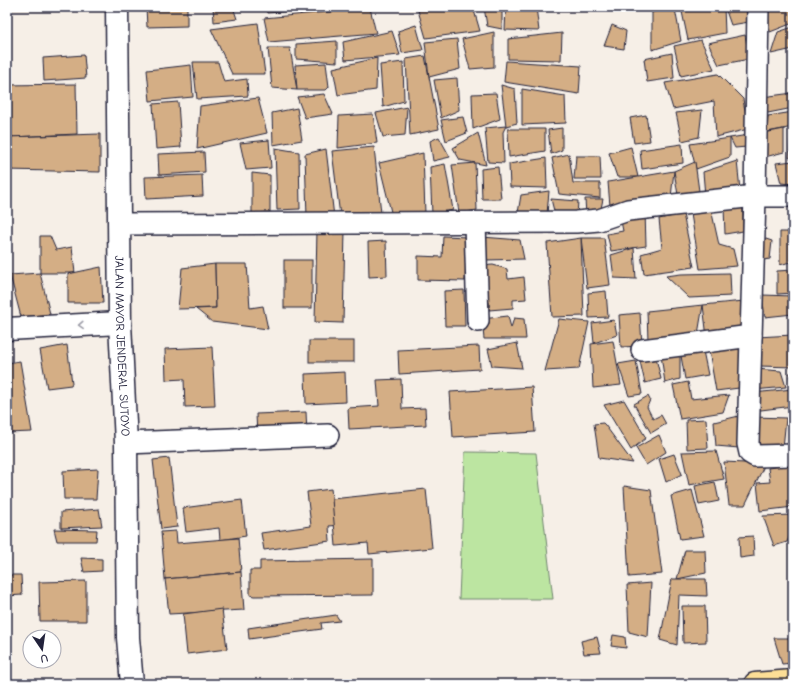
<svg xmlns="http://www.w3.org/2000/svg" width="800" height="691" viewBox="0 0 800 691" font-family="'Comic Neue',sans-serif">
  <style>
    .green { fill: #bce5a1; stroke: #6f846e }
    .building { fill: #d4ae85; stroke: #22223b }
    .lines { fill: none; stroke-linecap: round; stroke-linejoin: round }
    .street-casing { stroke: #22223b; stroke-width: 24 }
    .secondary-casing { stroke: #22223b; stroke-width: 25 }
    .primary-casing { stroke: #22223b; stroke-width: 25 }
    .street { stroke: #fff; stroke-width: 21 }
    .secondary { stroke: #fff; stroke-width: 22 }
    .primary { stroke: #fcde96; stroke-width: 22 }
    .oneway { stroke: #9c9ca7 }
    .labels { text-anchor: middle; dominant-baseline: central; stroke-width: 3.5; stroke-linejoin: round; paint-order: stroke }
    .street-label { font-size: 12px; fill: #22223b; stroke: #fff }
  </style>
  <rect width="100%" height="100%" fill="#f6efe7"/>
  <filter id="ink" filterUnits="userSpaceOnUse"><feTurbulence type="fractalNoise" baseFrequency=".025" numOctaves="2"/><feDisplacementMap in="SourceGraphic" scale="8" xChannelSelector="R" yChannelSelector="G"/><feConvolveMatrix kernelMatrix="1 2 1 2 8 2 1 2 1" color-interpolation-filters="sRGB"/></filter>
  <g filter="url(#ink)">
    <path class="green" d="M465 452 536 453 553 599H459Z"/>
    <g class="building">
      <path d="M146 7H187V26L147 27Z"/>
      <path d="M213 7H233L237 19 214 22Z"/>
      <path d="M266 7H342L267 13Z"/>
      <path d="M417 7H442L443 10 473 7 480 31 426 38Z"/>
      <path d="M484 7H502V29L487 26Z"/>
      <path d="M506 7H536L539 31 505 30Z"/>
      <path d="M681 7H724L725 33 688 40Z"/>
      <path d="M728 7H746L749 22 731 25 725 8Z"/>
      <path d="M767 7H793V23L770 32Z"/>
      <path d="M370 8 376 33 269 42 264 18Z"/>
      <path d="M675 9 681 41 652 50V12Z"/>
      <path d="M258 23 265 74H232L211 29Z"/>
      <path d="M416 25 423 50 402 53 398 31Z"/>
      <path d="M612 25 626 31 624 49 604 46Z"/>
      <path d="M793 27V49L771 54 778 32Z"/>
      <path d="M392 31 400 55 345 60 343 42Z"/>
      <path d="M494 32V67L470 69 462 39Z"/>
      <path d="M562 33 561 60 508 59V39Z"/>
      <path d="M745 35 749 59 719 65 708 43Z"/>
      <path d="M457 39 460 69 429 77 425 42Z"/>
      <path d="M701 40 714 69 681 76 674 46Z"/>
      <path d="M337 41V62L296 59V44Z"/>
      <path d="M268 48H290L297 90 272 88Z"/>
      <path d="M672 53 674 78 647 82 644 59Z"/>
      <path d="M84 55 86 78 44 81 43 58Z"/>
      <path d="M425 56 439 129 410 135 406 59Z"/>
      <path d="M377 58 376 90 338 95 333 68Z"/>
      <path d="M506 61 581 66 579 94 504 82Z"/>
      <path d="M193 62H218L224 82 247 79 248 96 197 99Z"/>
      <path d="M403 62 404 101 383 107 380 65Z"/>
      <path d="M326 63 329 87 326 90H297L295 65Z"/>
      <path d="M191 65 193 97 150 101 147 70Z"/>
      <path d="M718 74 743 99 748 129 716 137 714 101 673 109 665 83Z"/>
      <path d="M457 78 459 110 441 118 434 80Z"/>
      <path d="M76 84 77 134 11 137 7 85Z"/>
      <path d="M501 85 515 89 517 123 506 126Z"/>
      <path d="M522 89 565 96 566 123 522 125Z"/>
      <path d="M496 93 500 119 473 129 472 94Z"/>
      <path d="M793 93V108L763 114 762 97Z"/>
      <path d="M324 94 333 114 305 118 297 97Z"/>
      <path d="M258 98 267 133 197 149 200 106Z"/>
      <path d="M178 102 181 147 156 149 153 104Z"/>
      <path d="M407 107 405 135 383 137 376 113Z"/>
      <path d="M297 108 302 140 273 145 272 113Z"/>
      <path d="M702 110 699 137 682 141 676 113Z"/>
      <path d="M793 112V127L767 132 768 116Z"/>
      <path d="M373 114 377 143 338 148 339 116Z"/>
      <path d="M646 115 650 141 634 143 630 118Z"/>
      <path d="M463 117 467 133 446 141 441 120Z"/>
      <path d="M506 126 503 132 504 163 488 162 485 128Z"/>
      <path d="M562 128V150L551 154 548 130Z"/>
      <path d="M508 129H545V151L509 157Z"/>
      <path d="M784 129V152L765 157 759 134Z"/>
      <path d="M793 132V157L789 158 791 133Z"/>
      <path d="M478 133 486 165 460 160 453 148Z"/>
      <path d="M100 134V172L7 170V137Z"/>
      <path d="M748 135 747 147 735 148 730 138Z"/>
      <path d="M439 137 450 157 433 161 430 141Z"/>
      <path d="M730 138V157L696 169 690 144Z"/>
      <path d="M269 140 271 168 246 170 240 143Z"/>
      <path d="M682 144 683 163 642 169 640 150Z"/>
      <path d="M374 147 381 213 340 216 332 151Z"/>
      <path d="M631 147 638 177H617L609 153Z"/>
      <path d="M275 148 299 152 300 209 277 210Z"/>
      <path d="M326 149 334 217H307L305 154Z"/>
      <path d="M204 152 205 172 159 175 158 154Z"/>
      <path d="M423 153 425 214 392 216 379 163Z"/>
      <path d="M569 154 573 183H600V198L559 194 552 158Z"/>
      <path d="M576 156H600L601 179H574Z"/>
      <path d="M546 158 547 188 510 187 509 164Z"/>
      <path d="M737 161 740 190 705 196 703 172Z"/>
      <path d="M793 161V184L781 183 776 163Z"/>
      <path d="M695 162 699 191 678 195 674 171Z"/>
      <path d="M475 163 477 210 459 213 452 165Z"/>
      <path d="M445 164 453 210 432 214 430 167Z"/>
      <path d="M498 167 501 199H482L481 169Z"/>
      <path d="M674 171 671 197 610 206 608 182Z"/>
      <path d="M252 173 270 175V212L252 213Z"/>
      <path d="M202 175 203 196 146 199 145 177Z"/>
      <path d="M549 191 547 214 518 213 521 195Z"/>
      <path d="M551 199 578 201 577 217 556 219Z"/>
      <path d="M585 199H603L600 213 586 215Z"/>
      <path d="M743 206V231L725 234 724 207Z"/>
      <path d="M711 209 719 245 733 249 737 266 700 269 691 214Z"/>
      <path d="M645 211 646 246 611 251 607 234 623 231 620 216Z"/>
      <path d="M683 214 694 267 644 274 641 254 662 248 659 219Z"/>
      <path d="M317 230H345L343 323 315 322Z"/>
      <path d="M780 232H793V261L780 265Z"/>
      <path d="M40 236H50L56 250 72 247 75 273H40Z"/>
      <path d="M443 236 467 237 465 281 418 280V256L442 257Z"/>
      <path d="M482 237 520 240 524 259 487 260Z"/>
      <path d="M760 237 772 241 770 259 757 261Z"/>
      <path d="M581 238H604L610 285 587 288Z"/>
      <path d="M581 238 584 316 552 317 547 243Z"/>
      <path d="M386 241 387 276 369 277 368 242Z"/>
      <path d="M634 248 636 279 614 278 611 255Z"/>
      <rect x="284" y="260" width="28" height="48"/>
      <path d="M215 264 216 308 178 309 182 268Z"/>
      <path d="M215 264H247L250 308 263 306 268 329 212 322 196 309 216 308Z"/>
      <path d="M493 265 507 269 508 279 524 277 526 299 513 300V308L489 310V302H482L479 266Z"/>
      <path d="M101 267 103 303H68V274Z"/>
      <path d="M793 270V293L777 294V271Z"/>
      <path d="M40 273 50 314 21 317 10 275Z"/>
      <path d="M730 273 731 296 689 298 666 276 681 274Z"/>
      <path d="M464 290 465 326H445L444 291Z"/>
      <path d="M606 291 608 317 589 318 588 293Z"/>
      <path d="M762 295 793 296V314L765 317Z"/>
      <path d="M744 301 742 332 707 337 703 305Z"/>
      <path d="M703 305 698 334 648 340 647 311Z"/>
      <path d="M640 313 642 346 621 347 619 315Z"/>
      <path d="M508 316 511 328 514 318 524 319 526 339H484L482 319Z"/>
      <path d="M559 319 589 322 579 369 545 371Z"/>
      <path d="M614 320 617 335 594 343 592 323Z"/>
      <path d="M793 335V367L760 366 757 337Z"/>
      <rect x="309" y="341" width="45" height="21"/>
      <path d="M613 341 621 385 593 388 591 344Z"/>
      <path d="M517 343 522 368 492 366 488 349Z"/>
      <path d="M741 343 739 388 716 391 708 345Z"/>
      <path d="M67 345 72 383 71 385 47 388 40 350Z"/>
      <path d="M479 346 480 369 399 374 398 350Z"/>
      <path d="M702 346 708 375 685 379 680 350Z"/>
      <path d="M212 347 215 406 185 407 184 379 166 380 165 349Z"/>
      <path d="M680 350V379L665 383 661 355Z"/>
      <path d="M655 354 661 379 645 383 639 357Z"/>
      <path d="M20 361 32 432 7 433V363Z"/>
      <path d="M636 361 642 394 629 396 618 364Z"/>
      <path d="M755 369 781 371 786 387 754 390Z"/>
      <path d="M345 372 346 402 306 404 305 374Z"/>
      <path d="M789 373H793V384H791Z"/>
      <path d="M401 379 402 409 425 408 426 425 349 429 348 408 379 406 377 380Z"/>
      <path d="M688 382 691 399 729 395 723 412 680 419 673 385Z"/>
      <path d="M532 387 535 432 453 437 450 392Z"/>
      <path d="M793 389V406L753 411V393Z"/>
      <path d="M648 396 650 400 647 407 653 419 661 415 666 424 651 433 634 404Z"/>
      <path d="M624 400 646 438 631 450 604 405Z"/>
      <path d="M306 412 307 434 257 436 256 414Z"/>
      <path d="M743 415 739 448 716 446 714 422Z"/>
      <path d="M754 417 786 418 783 448 757 445Z"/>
      <path d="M706 419 708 448 687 449 686 420Z"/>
      <path d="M603 423 605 425 633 463 599 458 594 424Z"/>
      <path d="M659 435 666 452 646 465 636 448Z"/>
      <path d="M716 451 724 479 689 485 682 452Z"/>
      <path d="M674 454 682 474 666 482 659 459Z"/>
      <path d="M169 458 177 527 161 529 153 460Z"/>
      <path d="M724 462 765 464 745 505H729Z"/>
      <path d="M791 465 793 507 760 511 757 483 770 482 768 468Z"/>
      <path d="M98 469 96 499H64L63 471Z"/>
      <path d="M715 482 719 501 699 505 695 486Z"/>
      <path d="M624 486 651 490 662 574 629 577Z"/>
      <path d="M331 489 333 506H339L341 525 329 526 330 541 264 550 261 533 311 526 307 492Z"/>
      <path d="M426 489 432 548 369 554 368 543 336 546 332 499Z"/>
      <path d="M692 490 704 536 680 539 671 496Z"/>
      <path d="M7 499H8L11 527 7 526Z"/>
      <path d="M242 500 246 536 220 540 219 528 186 532 183 508Z"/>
      <path d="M99 509 102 526 61 528V512Z"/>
      <path d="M793 515V528L787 542 774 546 763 516Z"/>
      <path d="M54 529 97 530 96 541H57Z"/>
      <path d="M176 531 177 543 238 538 241 572 165 579 161 532Z"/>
      <path d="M753 536 754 556 740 558 739 537Z"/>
      <path d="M685 550H705L706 573 677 579Z"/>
      <path d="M81 558 102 559V571L84 572Z"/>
      <path d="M373 559V595L254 596 250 595V570H260V561Z"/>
      <path d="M241 572 244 610 169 614 165 579Z"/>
      <path d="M7 575H21L22 595 7 596Z"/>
      <path d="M672 579H706L707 596 679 595 677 645 660 640Z"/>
      <path d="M86 581V621H40L39 582Z"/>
      <path d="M651 583 648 637 629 632 627 585Z"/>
      <path d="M682 606H705L706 642 683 643Z"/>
      <path d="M222 609 227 649 187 654 183 614Z"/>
      <path d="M336 615 340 621 321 623 322 629 249 639 248 628Z"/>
      <path d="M613 635 625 637 626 648 611 646Z"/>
      <path d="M597 637 601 653 584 654 581 641Z"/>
      <path d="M774 638H793V663L782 664Z"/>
    </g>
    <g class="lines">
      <g class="street-casing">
        <g id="street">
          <path d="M758 7 755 196 748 444 750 453 755 456 793 455"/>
          <path d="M475 223 478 321"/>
          <path d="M120 224 576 222 599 220 628 210 755 196H793"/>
          <path d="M642 350 751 336"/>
          <path d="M126 443 328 435"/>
        </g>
      </g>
      <g class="secondary-casing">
        <g id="secondary">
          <path id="s1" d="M117 7 120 323 126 443 128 638 132 684"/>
          <path d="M7 329 120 323"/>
        </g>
      </g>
      <g class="primary-casing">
        <path id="primary" d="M755 684 793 681"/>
      </g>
      <use href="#street" class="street"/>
      <use href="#secondary" class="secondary"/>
      <use href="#primary" class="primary"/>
    </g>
    <defs><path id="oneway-chevron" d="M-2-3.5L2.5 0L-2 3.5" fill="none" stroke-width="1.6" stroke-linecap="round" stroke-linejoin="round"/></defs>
    <use class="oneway" href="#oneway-chevron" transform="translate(81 325) rotate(177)"/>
  </g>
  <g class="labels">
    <g class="street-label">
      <text stroke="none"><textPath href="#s1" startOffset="339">JALAN MAYOR JENDERAL SUTOYO</textPath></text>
    </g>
  </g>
  <rect width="800" height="691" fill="none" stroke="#fff" stroke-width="24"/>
  <rect x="12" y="12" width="776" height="667" fill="none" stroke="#22223b" stroke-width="1.5" filter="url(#ink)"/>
  <g transform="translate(42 649) rotate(167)"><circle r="19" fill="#ffffff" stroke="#a7a7b1"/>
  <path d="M0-3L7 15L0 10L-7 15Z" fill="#22223b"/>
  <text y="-6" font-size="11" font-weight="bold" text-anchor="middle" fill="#22223b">U</text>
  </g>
</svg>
